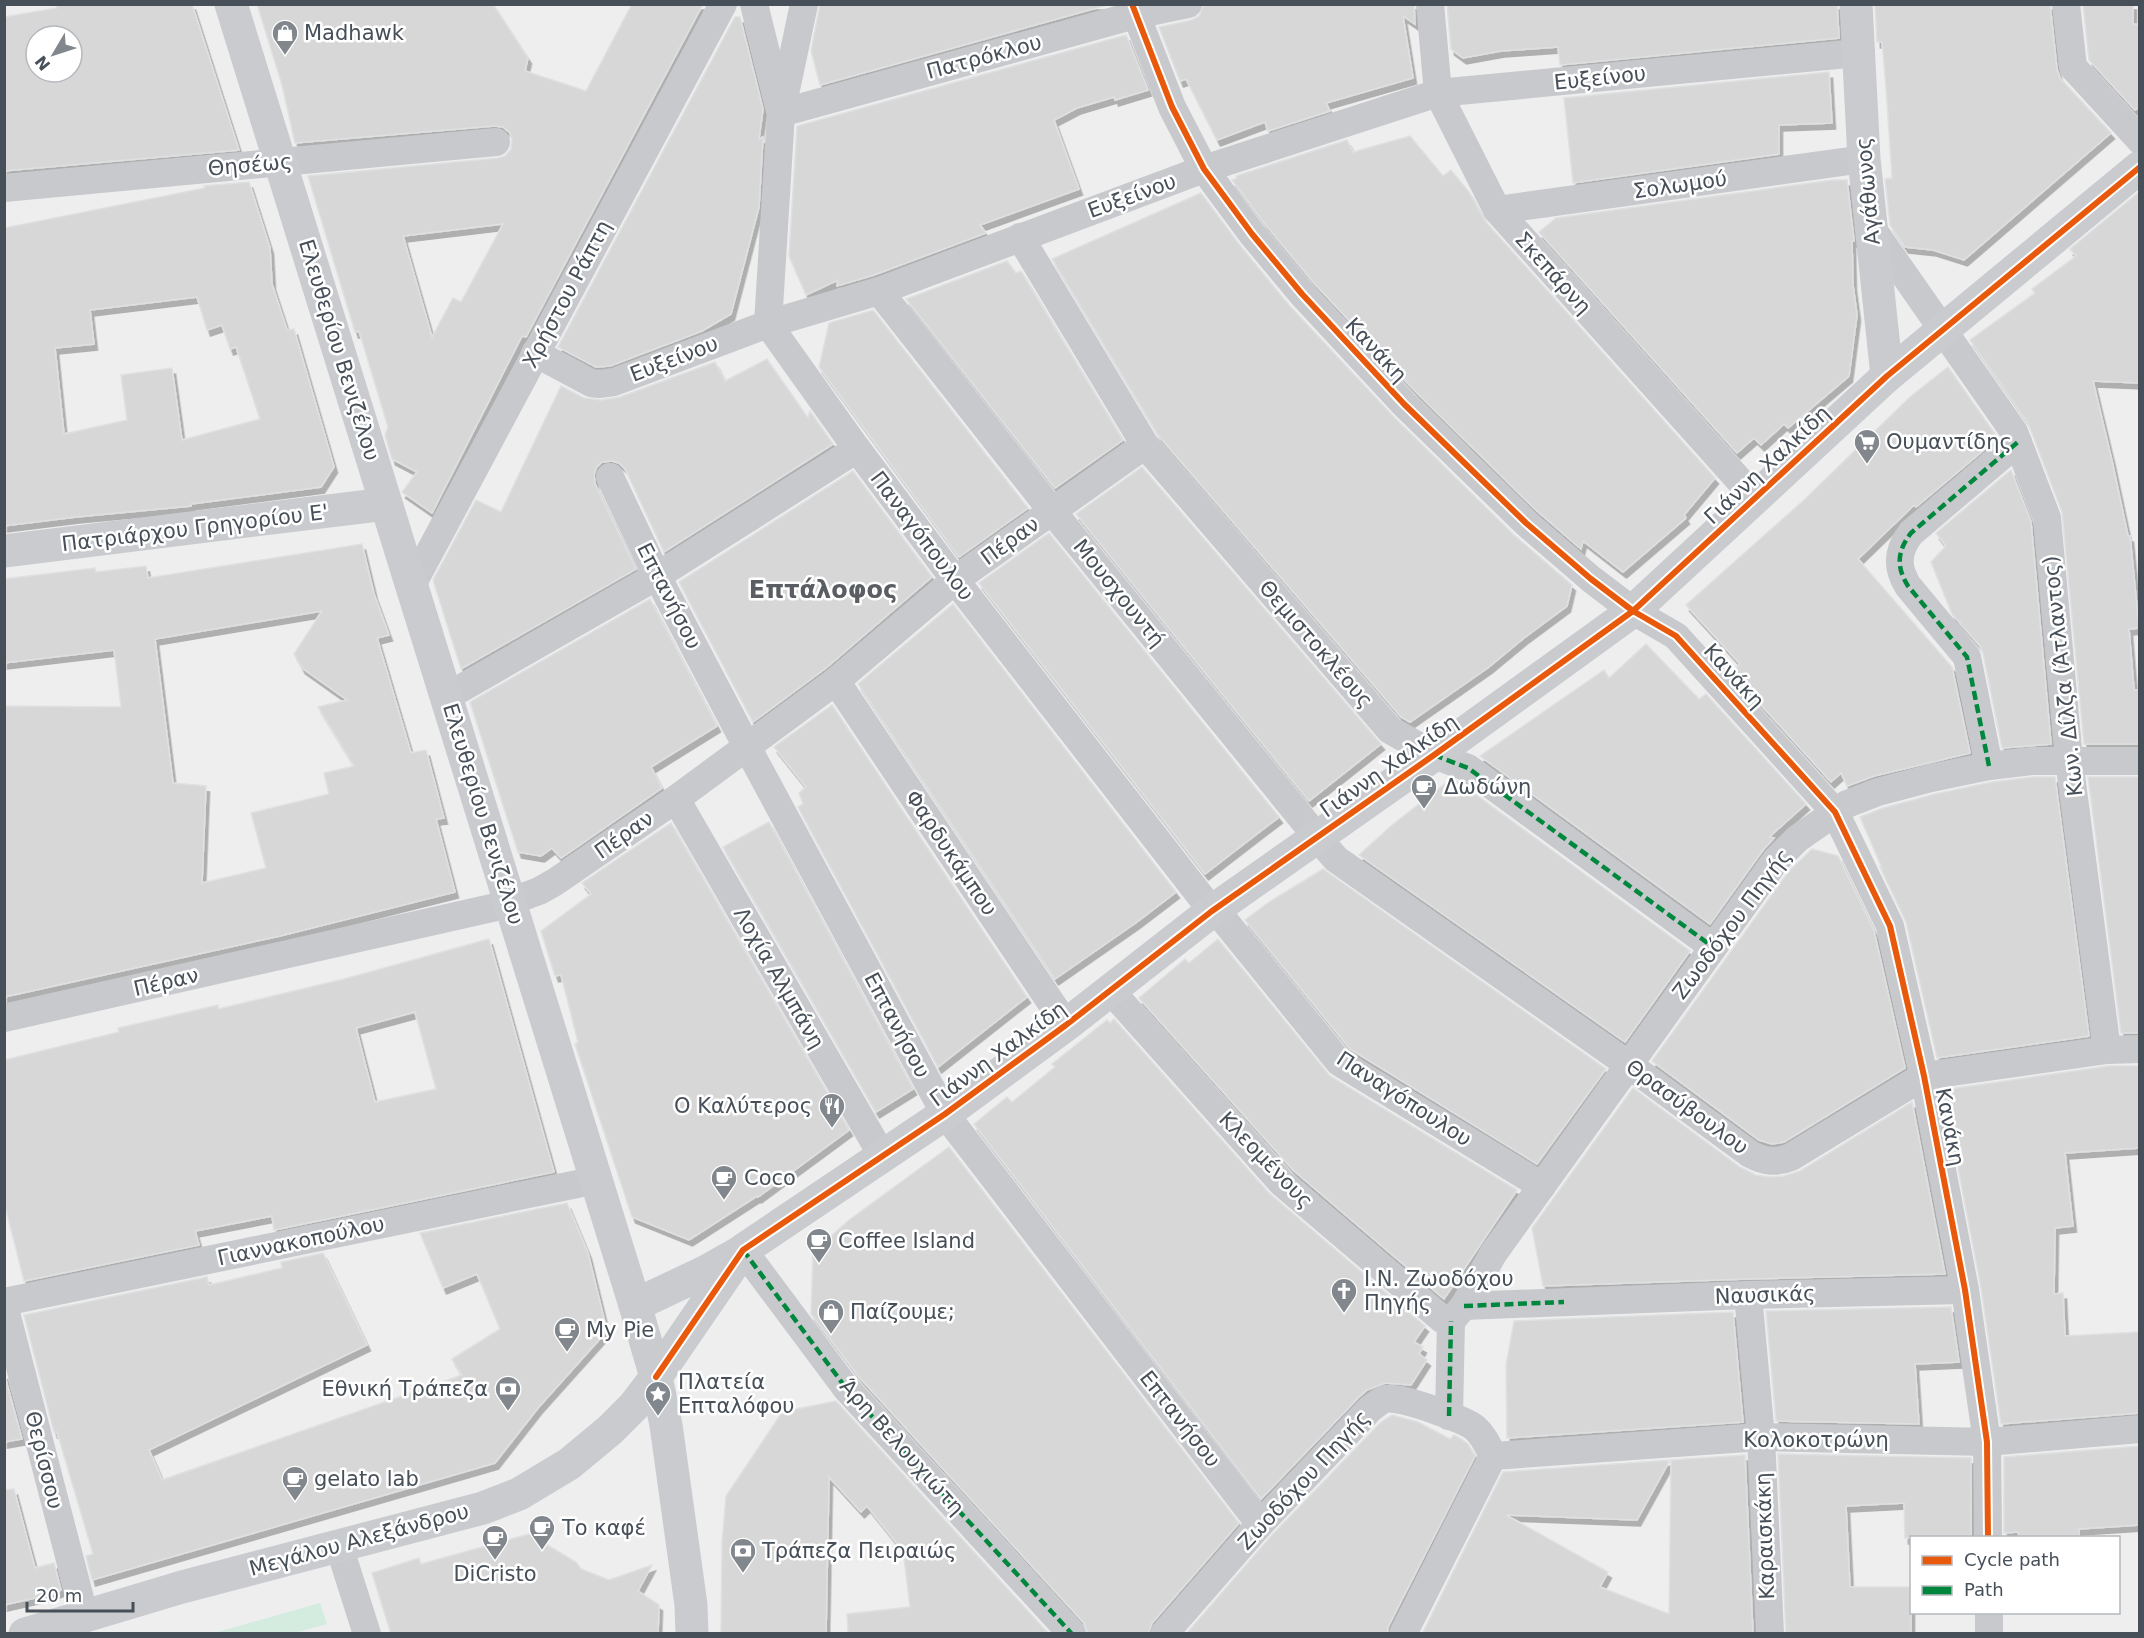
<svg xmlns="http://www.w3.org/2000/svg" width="2144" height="1638" viewBox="0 0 2144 1638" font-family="'DejaVu Sans',sans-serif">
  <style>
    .green { fill: #d4ecdf }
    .building { fill: #d7d7d8; stroke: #dfe0e1; stroke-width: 1.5; fill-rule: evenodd; filter: url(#shadow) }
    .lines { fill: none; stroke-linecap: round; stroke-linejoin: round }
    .street { stroke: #c8c9cc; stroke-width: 28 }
    .secondary { stroke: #c9cbce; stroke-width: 33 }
    .quiet { stroke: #00873e; stroke-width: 4.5; stroke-dasharray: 9 4.5; stroke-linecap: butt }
    .cycleway-casing { stroke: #fff; stroke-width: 10 }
    .cycleway { stroke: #e8590c; stroke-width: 6 }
    .labels { text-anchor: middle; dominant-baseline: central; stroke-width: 5; stroke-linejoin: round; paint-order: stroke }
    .poi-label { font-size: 21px; fill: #474f59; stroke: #fff; text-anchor: start }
    .street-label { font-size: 21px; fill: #474f59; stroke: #fff }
    .quarter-label { font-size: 24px; font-weight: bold; fill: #5a5d61; stroke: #fff }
  </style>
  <defs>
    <filter id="shadow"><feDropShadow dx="3.5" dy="6" stdDeviation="0" flood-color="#0004"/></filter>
  </defs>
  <rect width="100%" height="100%" fill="#eee"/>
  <path class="green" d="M320 1603 327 1624 295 1633H214Z"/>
  <g class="building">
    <path d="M56 4H192L239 150 4 171V17L57 8ZM36 36H72V72H36Z"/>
    <path d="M257 4H493L528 58 525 71 586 91 632 4H703L526 337 522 336 432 513 402 492 417 472 392 459 385 435 388 427 359 331 355 332 308 176 498 158 505 156 511 149 512 140 510 133 503 127 494 126 295 143 282 85ZM503 224 461 302 453 298 432 337 403 236Z"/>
    <path d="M820 4H1111L820 85 811 51Z"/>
    <path d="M1204 4H1414L1415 24 1403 16 1413 78 1326 103 1330 111 1268 131 1265 122 1217 140 1186 79 1180 81 1159 27 1192 20 1199 16Z"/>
    <path d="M1447 4H1837L1839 38 1560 65 1558 47 1501 51 1463 58 1451 49Z"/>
    <path d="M1875 4H2050L2057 69 2060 78 2111 133 1964 260 1933 250 1905 247 1890 225 1885 179 1892 178 1886 88 1882 42H1877Z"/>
    <path d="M2083 4H2133V24L2139 25V107L2135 110 2089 60Z"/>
    <path d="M735 17H740L763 109 759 139 763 137 759 207 731 314 702 331 610 366 596 367 558 347Z"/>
    <path d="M1126 35 1148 90 1115 100 1114 97 1077 108 1054 120 1079 189 980 225 986 233 874 275 837 286 838 280 806 295 789 256 797 126Z"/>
    <path d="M1829 72 1832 123 1779 125V154L1573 183 1564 98Z"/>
    <path d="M1410 136 1443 176 1451 170 1469 192 1485 221 1715 478 1684 515 1686 518 1623 572 1583 541 1581 549 1537 511 1416 392 1314 283 1265 224 1232 180 1237 178 1236 176 1347 140 1353 152Z"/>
    <path d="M1832 180H1847L1854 241H1852L1853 285 1857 315 1849 376 1788 428 1784 424 1761 445 1754 438 1737 453 1539 232 1556 218Z"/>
    <path d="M249 182 270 248 272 284 287 330 294 329 334 467 321 487 191 504V506L76 517 4 526V228L205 188 204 186ZM197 297 207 330 222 325 230 349 236 347 260 419 182 440 172 368 121 375 127 420 64 434 55 348 94 344 90 310Z"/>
    <path d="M2139 192V383L2093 381 2112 461 2128 536H2130L2139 628 2129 629 2134 690H2139V744H2084L2062 512 2028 423 1970 340 2035 293 2032 289 2076 256 2070 249Z"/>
    <path d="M1201 193 1239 244 1289 305 1392 415 1514 535 1572 585 1567 606 1524 638 1489 667 1410 722 1401 717 1158 435 1052 259Z"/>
    <path d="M1007 261 1016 273 1021 271 1123 440 1055 488 906 299Z"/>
    <path d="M873 310 1028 508 959 557 819 367 829 323Z"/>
    <path d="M767 359 808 418 810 411 833 444 664 552 625 469 619 463 612 461 602 462 596 468 594 475 595 484 636 569 461 669 433 580 476 500 501 512 561 386 584 398 601 400 620 397 715 362 725 381Z"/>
    <path d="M1948 367 1998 438 1916 507 1914 505 1858 559 1952 667 1970 753 1874 776 1847 786 1841 773 1831 782 1731 672 1740 664 1686 605 1804 500 1911 396Z"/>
    <path d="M1142 467 1381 744 1309 801 1076 514Z"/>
    <path d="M2011 470 2031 522 2051 744 2002 748 1983 653 1980 646 1952 614 1931 562 1946 546 1936 533Z"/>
    <path d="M853 471 932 577 826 668 753 722 679 582Z"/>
    <path d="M1049 533 1279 817 1205 874 979 583Z"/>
    <path d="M362 544 374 594 389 635 377 638 411 753 426 750 444 818 436 819 455 892 280 936 4 997V706L121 707 114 650 4 663V579L95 568 96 572 146 566 148 578ZM322 611 294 654 302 668 347 700 318 707 354 766 324 773 329 794 251 813 266 868 202 883 206 786 173 783 155 639Z"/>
    <path d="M650 599 717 726 651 767 662 788 561 858 552 848 541 856 518 852 470 702Z"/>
    <path d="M953 604 1176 892 1137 922 1055 979 858 684Z"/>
    <path d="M1646 644 1699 699 1706 694 1806 804 1769 837 1774 838 1763 850 1710 924 1480 756 1604 670 1609 678Z"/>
    <path d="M832 705 1027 997 938 1067 798 807 803 804 799 793 806 787 774 747Z"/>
    <path d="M2033 777H2055L2089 1036 1937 1058 1906 922 1880 867 1882 868 1860 817 1883 808 1935 794 1992 782Z"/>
    <path d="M2088 777H2139V1033H2121Z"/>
    <path d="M1451 779 1460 783 1690 951 1625 1042 1359 855 1392 825Z"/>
    <path d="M769 822 913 1089 876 1112 723 847Z"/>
    <path d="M671 823 849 1130 758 1197 757 1196 689 1240 632 1217 575 1044 578 1042 561 975 555 976 541 931 591 894 582 883Z"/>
    <path d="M1812 849 1838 856 1874 931 1905 1068 1784 1142 1772 1144 1759 1140 1652 1061 1789 871Z"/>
    <path d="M1323 869 1606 1069 1537 1164 1350 1049 1245 920 1269 902Z"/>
    <path d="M489 939 554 1172 274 1230 272 1216 195 1231 199 1245 24 1281 4 1202V1060L119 1032 118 1028 218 1005V1009L344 979ZM415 1012 436 1089 375 1102 356 1028Z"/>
    <path d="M1218 939 1330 1076 1517 1190 1444 1299 1293 1170 1139 998 1185 959 1189 963Z"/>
    <path d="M1114 1019 1269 1193 1425 1326 1414 1342 1423 1347 1419 1354 1427 1360 1411 1385 1385 1383 1367 1390 1358 1398 1261 1499 974 1124 1007 1097 1012 1102 1055 1067 1052 1064 1107 1020 1110 1023Z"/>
    <path d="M2108 1066H2139V1148L2065 1153 2073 1226 2055 1228 2054 1294 2063 1293 2065 1336 2139 1332V1413L2001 1424 1981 1288 1943 1090Z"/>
    <path d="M1633 1088 1740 1167 1756 1175 1770 1177 1784 1176 1800 1171 1912 1102 1945 1274 1747 1279 1543 1286 1532 1228Z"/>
    <path d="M949 1147 1239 1523 1152 1623 1148 1634H1088L1084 1623 859 1377 811 1314 813 1252 849 1220Z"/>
    <path d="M567 1203 588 1253 607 1331 538 1408 495 1463 92 1580 86 1556 93 1554 57 1432H54L24 1315 207 1277 209 1285 282 1268 281 1262 323 1253 367 1345 149 1450 162 1480 462 1375 452 1359 500 1329 477 1274 443 1288 420 1233Z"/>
    <path d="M1951 1307 1959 1362 1915 1364 1919 1424 1776 1421 1766 1311Z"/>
    <path d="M1733 1312 1743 1422 1507 1438 1506 1365 1514 1321Z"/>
    <path d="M4 1373 22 1439 4 1442Z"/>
    <path d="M836 1401 1049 1634H848L847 1614 910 1607 903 1551 867 1506 861 1512 829 1477 826 1634H721L722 1543 726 1496 781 1414 796 1409Z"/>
    <path d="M1392 1415 1418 1422 1450 1439 1454 1435 1461 1439 1468 1444 1475 1456 1388 1627 1387 1634H1186L1272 1535 1381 1422Z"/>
    <path d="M2139 1446V1525L2079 1529V1538H2020L2018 1532 2004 1533V1457Z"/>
    <path d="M1778 1454 1971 1458V1535H1968V1538H1905L1904 1503 1846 1506 1850 1587H1911V1634H1786Z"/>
    <path d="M1745 1455 1753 1634H1422L1503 1472 1670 1460 1637 1520 1506 1515 1608 1572 1600 1587 1669 1614 1671 1460Z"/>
    <path d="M14 1489 35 1568 54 1563 61 1590 52 1594 4 1605V1490Z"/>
    <path d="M529 1534 576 1562 581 1569 609 1580 652 1565 638 1591 659 1605 658 1634H391L372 1573 419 1558 421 1564Z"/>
  </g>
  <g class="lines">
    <g class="street">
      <path d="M754 4 779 105"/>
      <path d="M804 4 781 113 768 324 857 449 955 580 1212 911"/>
      <path d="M1132 4 1172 107 1204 169 1252 234 1302 294 1404 404 1526 523 1591 579 1633 611 1676 636 1835 812 1890 926 1924 1076 1965 1290 1987 1442 1988 1538"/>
      <path d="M1430 4 1438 93 1497 210 1756 499"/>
      <path d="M2066 4 2073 67 2140 140"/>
      <path d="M781 113 1135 15 1188 4"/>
      <path d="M4 188 496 142"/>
      <path d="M1497 210 1864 159"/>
      <path d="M1871 227 2014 432 2047 518 2069 760 2107 1050"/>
      <path d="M1020 237 1145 445 1390 730 1434 755 1468 768 1713 947"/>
      <path d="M879 291 1052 511 1317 837 1336 859 1629 1065 1750 1154C1765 1162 1776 1163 1791 1157L1924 1076 2107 1050 2140 1049"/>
      <path d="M535 353 591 383 599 384 614 382 768 324 879 291 1204 169 1438 93 1858 53"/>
      <path d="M610 477 657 576 746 745 945 1114 1260 1524"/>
      <path d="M412 585 723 4"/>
      <path d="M836 681 1066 1025"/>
      <path d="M446 697 657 576 857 449"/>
      <path d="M1989 766 1967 657 1908 586C1896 567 1897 551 1911 533L2018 442"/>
      <path d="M676 799 883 1157"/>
      <path d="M1215 909 1339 1062 1542 1186"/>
      <path d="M1111 991 1281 1182 1442 1319 1451 1321 1464 1306 1493 1254 1776 860 1797 839 1847 804 1878 792 1931 778 1989 766 2032 761H2140"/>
      <path d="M4 1018 496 907 539 891 555 882 676 799 836 681 955 580 1145 445"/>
      <path d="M743 1250 846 1388 1072 1634"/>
      <path d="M1748 1295 1761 1437 1770 1634"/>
      <path d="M4 1302 597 1180"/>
      <path d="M4 1305 84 1614"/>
      <path d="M1464 1306 1748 1295 1965 1290"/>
      <path d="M1449 1416 1451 1321"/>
      <path d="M1493 1456 1761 1437 1987 1442 2140 1429"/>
      <path d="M339 1546 367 1634"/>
      <path d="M1989 1612V1634"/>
      <path d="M1164 1634 1260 1524 1370 1409C1375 1406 1380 1400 1386 1399 1398 1395 1466 1420 1475 1428 1484 1436 1488 1446 1493 1456"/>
      <path d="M1403 1634 1493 1456"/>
    </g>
    <g class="secondary">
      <path d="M231 4 635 1305 656 1377 666 1425 691 1605 692 1634"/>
      <path d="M1856 4 1864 159 1887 376"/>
      <path d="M4 551 386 504"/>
      <path d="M635 1305 707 1271 739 1253"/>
      <path d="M25 1634 182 1587 483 1508 519 1494 569 1464 610 1430 634 1406 656 1377 743 1250 945 1114 1066 1025 1212 911 1434 755 1633 611 1887 376 2140 167"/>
    </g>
    <g class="quiet">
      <path d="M1434 755 1468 768 1713 947"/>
      <path d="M1989 766 1967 657 1908 586C1896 567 1897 551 1911 533L2018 442"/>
      <path d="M743 1250 846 1388 1072 1634"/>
      <path d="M1464 1306 1564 1302"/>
      <path d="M1449 1416 1451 1321"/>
    </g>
    <g class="cycleway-casing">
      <g id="cycleway">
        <path d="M1132 4 1172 107 1204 169 1252 234 1302 294 1404 404 1526 523 1591 579 1633 611 1676 636 1835 812 1890 926 1924 1076 1965 1290 1987 1442 1988 1538"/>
        <path d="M656 1377 743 1250 945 1114 1066 1025 1212 911 1434 755 1633 611 1887 376 2140 167"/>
      </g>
    </g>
    <use href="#cycleway" class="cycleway"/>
  </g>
  <defs>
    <g id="shop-pin" transform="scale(1.35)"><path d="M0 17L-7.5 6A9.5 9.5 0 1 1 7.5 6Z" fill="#81878d" stroke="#fff"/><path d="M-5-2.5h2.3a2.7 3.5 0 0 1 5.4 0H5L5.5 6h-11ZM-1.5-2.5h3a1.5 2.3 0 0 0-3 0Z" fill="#fff"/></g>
    <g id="supermarket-pin" transform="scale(1.35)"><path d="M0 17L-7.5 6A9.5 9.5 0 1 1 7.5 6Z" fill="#81878d" stroke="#fff"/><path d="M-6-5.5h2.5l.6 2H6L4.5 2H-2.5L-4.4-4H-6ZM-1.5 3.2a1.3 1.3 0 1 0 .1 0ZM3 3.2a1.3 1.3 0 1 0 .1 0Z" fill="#fff"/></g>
    <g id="cafe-pin" transform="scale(1.35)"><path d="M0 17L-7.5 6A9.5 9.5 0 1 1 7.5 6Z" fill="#81878d" stroke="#fff"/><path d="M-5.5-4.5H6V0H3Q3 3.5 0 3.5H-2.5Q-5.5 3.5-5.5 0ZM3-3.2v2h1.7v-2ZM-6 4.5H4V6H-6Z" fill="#fff"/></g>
    <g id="restaurant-pin" transform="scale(1.35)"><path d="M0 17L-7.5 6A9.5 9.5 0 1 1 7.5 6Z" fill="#81878d" stroke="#fff"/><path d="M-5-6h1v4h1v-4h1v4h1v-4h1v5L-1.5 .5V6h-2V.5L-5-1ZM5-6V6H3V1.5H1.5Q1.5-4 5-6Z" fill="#fff"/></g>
    <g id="church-pin" transform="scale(1.35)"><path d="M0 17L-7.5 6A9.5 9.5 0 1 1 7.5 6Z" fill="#81878d" stroke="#fff"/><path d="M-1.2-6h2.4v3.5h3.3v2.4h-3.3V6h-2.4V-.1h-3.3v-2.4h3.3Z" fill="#fff"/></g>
    <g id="bank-pin" transform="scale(1.35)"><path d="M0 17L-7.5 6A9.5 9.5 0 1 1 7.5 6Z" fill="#81878d" stroke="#fff"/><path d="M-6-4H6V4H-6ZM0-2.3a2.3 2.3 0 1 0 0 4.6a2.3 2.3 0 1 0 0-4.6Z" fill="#fff"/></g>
    <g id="sight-pin" transform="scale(1.35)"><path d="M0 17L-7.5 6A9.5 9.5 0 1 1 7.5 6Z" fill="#81878d" stroke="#fff"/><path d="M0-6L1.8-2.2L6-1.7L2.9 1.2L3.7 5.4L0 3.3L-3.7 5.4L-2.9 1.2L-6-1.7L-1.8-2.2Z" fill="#fff"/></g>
  </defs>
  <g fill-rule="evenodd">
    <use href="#shop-pin" x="285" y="33"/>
    <use href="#supermarket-pin" x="1867" y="442"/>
    <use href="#cafe-pin" x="1424" y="787"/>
    <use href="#restaurant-pin" x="832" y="1106"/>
    <use href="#cafe-pin" x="724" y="1178"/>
    <use href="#cafe-pin" x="819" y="1241"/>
    <use href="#church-pin" x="1344" y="1291"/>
    <use href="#shop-pin" x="831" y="1312"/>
    <use href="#cafe-pin" x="567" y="1330"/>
    <use href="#bank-pin" x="508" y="1389"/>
    <use href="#sight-pin" x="658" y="1394"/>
    <use href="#cafe-pin" x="295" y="1479"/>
    <use href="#cafe-pin" x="542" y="1528"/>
    <use href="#cafe-pin" x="495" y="1538"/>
    <use href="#bank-pin" x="743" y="1551"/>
  </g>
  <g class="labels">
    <g class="poi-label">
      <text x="304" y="33">Madhawk</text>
      <text x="1886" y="442">Ουμαντίδης</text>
      <text x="1444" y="787">Δωδώνη</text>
      <text x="812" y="1106" text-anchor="end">Ο Καλύτερος</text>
      <text x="744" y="1178">Coco</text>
      <text x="838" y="1241">Coffee Island</text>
      <text x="1364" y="1279">Ι.Ν. Ζωοδόχου<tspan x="1364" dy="24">Πηγής</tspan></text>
      <text x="850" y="1312">Παίζουμε;</text>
      <text x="586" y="1330">My Pie</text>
      <text x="678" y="1382">Πλατεία<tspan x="678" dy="24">Επταλόφου</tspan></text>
      <text x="488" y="1389" text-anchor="end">Εθνική Τράπεζα</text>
      <text x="314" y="1479">gelato lab</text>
      <text x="562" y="1528">Το καφέ</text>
      <text x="762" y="1551">Τράπεζα Πειραιώς</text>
      <text x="495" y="1574" text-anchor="middle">DiCristo</text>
    </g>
    <g class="street-label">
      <text transform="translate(984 57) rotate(-15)">Πατρόκλου</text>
      <text transform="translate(1600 78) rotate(-6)">Ευξείνου</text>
      <text transform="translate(250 165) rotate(-5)">Θησέως</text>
      <text transform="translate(1680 185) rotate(-8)">Σολωμού</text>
      <text transform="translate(1868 191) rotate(-95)">Αγάθωνος</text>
      <text transform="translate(1132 196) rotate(-20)">Ευξείνου</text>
      <text transform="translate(1553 273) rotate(48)">Σκεπάρνη</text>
      <text transform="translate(567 294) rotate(-62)">Χρήστου Ράπτη</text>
      <text transform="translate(339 350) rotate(73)">Ελευθερίου Βενιζέλου</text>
      <text transform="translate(1376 350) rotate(47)">Κανάκη</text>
      <text transform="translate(674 359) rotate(-21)">Ευξείνου</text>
      <text transform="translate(1767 465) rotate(-43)">Γιάννη Χαλκίδη</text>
      <text transform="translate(195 528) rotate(-7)">Πατριάρχου Γρηγορίου Ε'</text>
      <text transform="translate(922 536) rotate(53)">Παναγόπουλου</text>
      <text transform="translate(1010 541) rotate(-36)">Πέραν</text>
      <text transform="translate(1119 593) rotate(51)">Μουσχουντή</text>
      <text transform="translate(669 596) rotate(63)">Επτανήσου</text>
      <text transform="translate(1316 644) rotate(49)">Θεμιστοκλέους</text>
      <text transform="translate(1734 676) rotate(48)">Κανάκη</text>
      <text transform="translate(2063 676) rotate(-96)">Κων. Δίλζα (Άτλαντος)</text>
      <text transform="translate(1389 766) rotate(-35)">Γιάννη Χαλκίδη</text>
      <text transform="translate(483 814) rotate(73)">Ελευθερίου Βενιζέλου</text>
      <text transform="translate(624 835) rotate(-35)">Πέραν</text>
      <text transform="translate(951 853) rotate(56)">Φαρδυκάμπου</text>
      <text transform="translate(1732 924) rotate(-53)">Ζωοδόχου Πηγής</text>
      <text transform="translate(779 978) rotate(60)">Λοχία Αλμπάνη</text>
      <text transform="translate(166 982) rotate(-13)">Πέραν</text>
      <text transform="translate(897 1025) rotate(62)">Επτανήσου</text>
      <text transform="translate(998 1054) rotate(-36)">Γιάννη Χαλκίδη</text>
      <text transform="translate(1404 1099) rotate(33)">Παναγόπουλου</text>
      <text transform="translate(1687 1107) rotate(36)">Θρασύβουλου</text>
      <text transform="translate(1950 1127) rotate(79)">Κανάκη</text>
      <text transform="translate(1266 1160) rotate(46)">Κλεομένους</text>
      <text transform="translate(301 1241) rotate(-12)">Γιαννακοπούλου</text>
      <text transform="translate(1765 1295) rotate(-2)">Ναυσικάς</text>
      <text transform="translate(1180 1419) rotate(52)">Επτανήσου</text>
      <text x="1816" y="1440">Κολοκοτρώνη</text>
      <text transform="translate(902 1447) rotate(48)">Άρη Βελουχιώτη</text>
      <text transform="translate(44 1460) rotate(76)">Θερίσσου</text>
      <text transform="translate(1304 1480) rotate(-47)">Ζωοδόχου Πηγής</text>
      <text transform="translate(1765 1536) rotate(-92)">Καραισκάκη</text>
      <text transform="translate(359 1540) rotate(-15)">Μεγάλου Αλεξάνδρου</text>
    </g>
    <g class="quarter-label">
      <text x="823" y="590">Επτάλοφος</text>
    </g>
  </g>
  <rect width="2144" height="1638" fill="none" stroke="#474f59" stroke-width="12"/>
  <rect x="1910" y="1536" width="210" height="78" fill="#ffffff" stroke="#b5b9bd" stroke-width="1.5"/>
  <rect x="1922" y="1556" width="30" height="9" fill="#e8590c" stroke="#b5b9bd" stroke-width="1.5"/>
  <text x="1964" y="1566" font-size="18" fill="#474f59">Cycle path</text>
  <rect x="1922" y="1586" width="30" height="9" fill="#00873e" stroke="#b5b9bd" stroke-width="1.5"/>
  <text x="1964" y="1596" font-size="18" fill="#474f59">Path</text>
  <g transform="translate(54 54) rotate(231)"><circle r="28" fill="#ffffff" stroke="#b5b9bd" stroke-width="1.5"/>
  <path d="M0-4.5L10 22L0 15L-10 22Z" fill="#81878d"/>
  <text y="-9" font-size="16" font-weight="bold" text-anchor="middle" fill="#474f59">N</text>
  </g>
  <path d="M27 1602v9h106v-9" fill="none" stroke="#474f59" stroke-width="3"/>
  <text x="36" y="1602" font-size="18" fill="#474f59" stroke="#ffffff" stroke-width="4.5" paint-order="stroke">20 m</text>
</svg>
